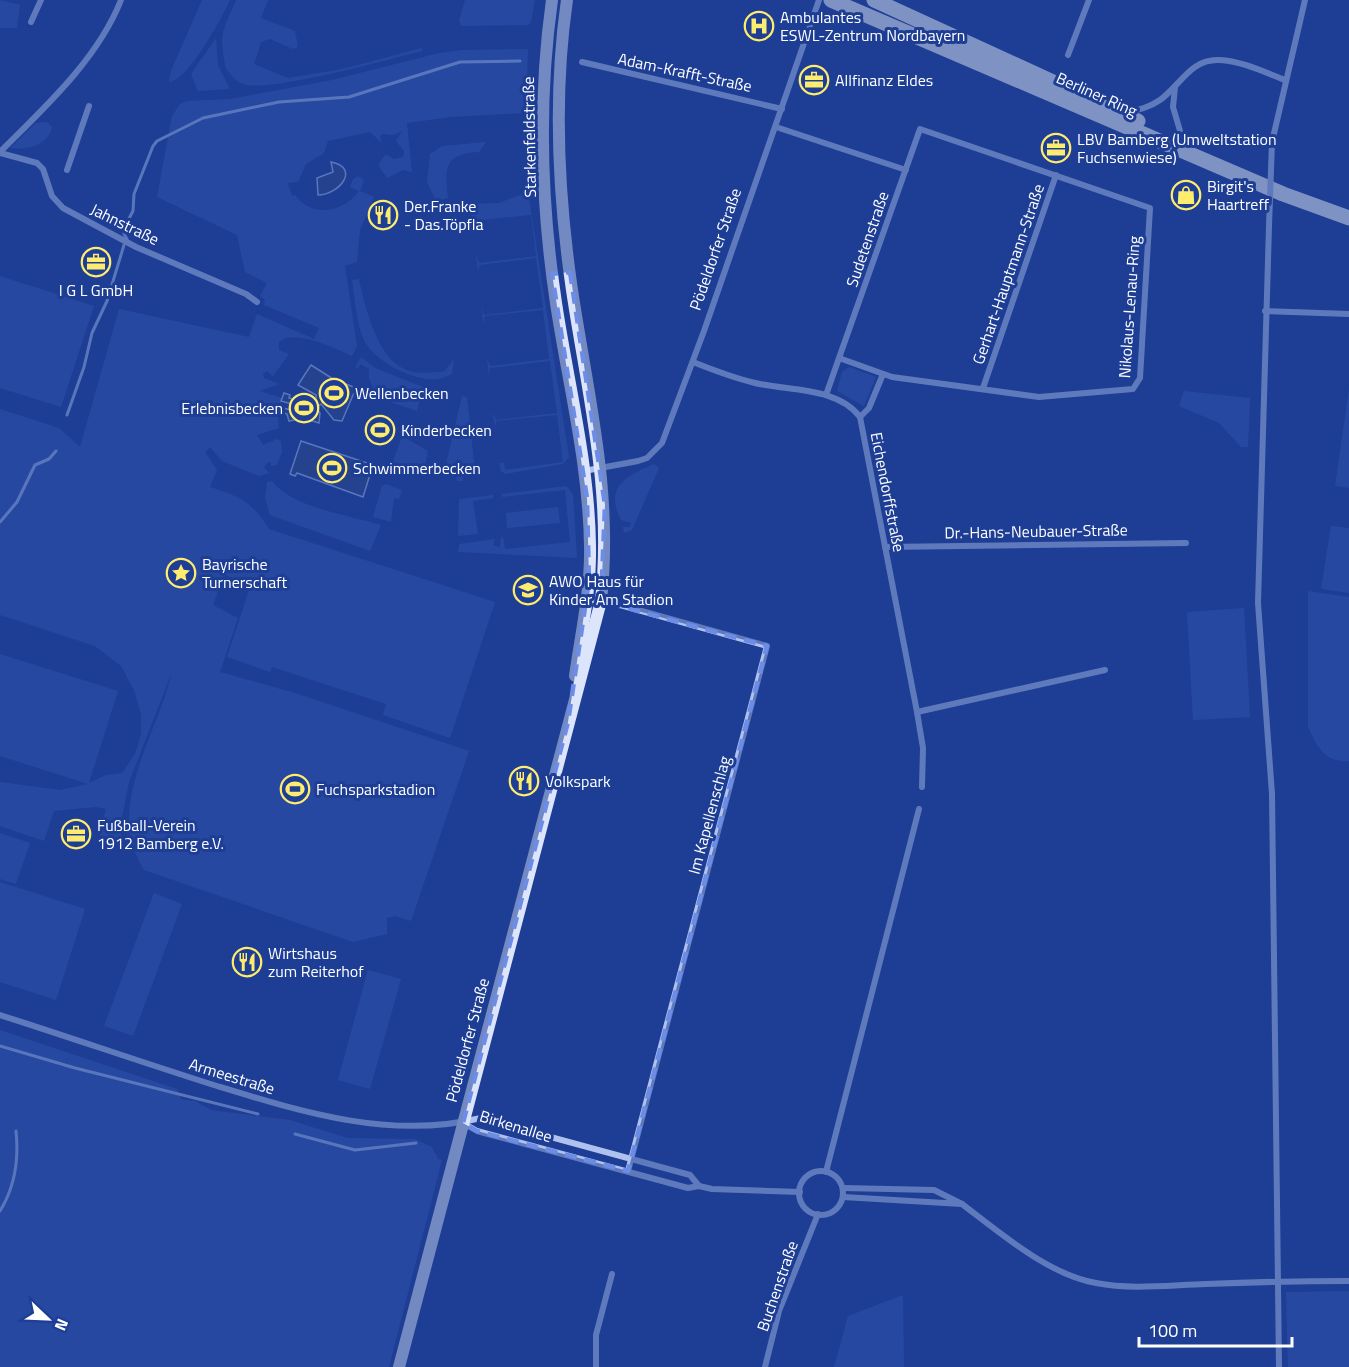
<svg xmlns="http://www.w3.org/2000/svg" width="1349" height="1367" viewBox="0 0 1349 1367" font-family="'Titillium Web',sans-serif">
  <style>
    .green { fill: #3156b2 }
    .water { fill: #2f4787; stroke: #a3baf0; stroke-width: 1.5 }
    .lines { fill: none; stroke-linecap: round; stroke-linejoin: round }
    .stream { stroke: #a3baf0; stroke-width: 3 }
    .street { stroke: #afc2ef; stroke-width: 6 }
    .secondary { stroke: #dce5fb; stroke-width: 12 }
    .primary { stroke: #f7f9ff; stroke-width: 15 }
    .street-bridge { stroke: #afc2ef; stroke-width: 6 }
    .marked { fill: none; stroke: #6c8ce6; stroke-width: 4.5; stroke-dasharray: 12 8; stroke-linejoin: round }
    .labels { text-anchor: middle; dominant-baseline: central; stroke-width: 6; stroke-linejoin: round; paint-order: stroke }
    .poi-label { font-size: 16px; fill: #fff; stroke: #1d3e94; text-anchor: start }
    .street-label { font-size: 16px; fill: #fff; stroke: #1d3e94 }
  </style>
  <rect width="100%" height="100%" fill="#1d3e94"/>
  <g class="green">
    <path d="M0 0 20 5 17 28H0Z"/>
    <path d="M202 0H230C222 18 188 80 169 82L171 71Z"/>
    <path d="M236 0H268L261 18 295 31 298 47 293 49 270 39 261 42 254 64 288 78 342 69 422 48V51C391 59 268 93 243 84 236 82 231 75 226 69 218 32 223 32 236 0Z"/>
    <path d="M465 0H535L531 22 528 25 461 26 459 21Z"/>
    <path d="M216 38 218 65 230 89 198 91 191 74Z"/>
    <path d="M528 49 526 113 451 117 407 123 412 172 403 170 387 178 378 165 386 154 394 159 403 157 404 151 396 141 402 131 394 135 383 134 380 136 382 143 370 132 328 141 324 153 306 164 298 182 288 183 292 196 295 195C311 218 343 213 359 191L350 187 353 179 358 176 364 180 360 191 374 197 360 230 357 262 345 266 357 346 352 356C335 348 294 328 279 342V350L289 354 273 376 267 371 263 374 264 378 279 384 259 391 282 398 278 415 279 428 257 435 263 445 277 439 281 441 282 452 277 465 271 466V462H268L264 467 269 473 259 476 222 461 210 447 205 452 217 470 210 487C241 497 251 501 269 529L495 602 450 738 383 715 386 704 272 667 270 672 227 657 251 584 224 575 213 605 238 618 220 672 295 693 469 751 411 921 395 916 387 918V934L353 942 144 870C137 858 129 841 129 827 127 773 160 723 172 672L129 782 122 817 121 843 115 844 113 840 99 835 106 809 96 807 54 811 44 841 0 826V782L60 790 88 784 0 756V654L118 691 89 783 106 775 122 773 135 754 141 735V714L134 690 121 666 95 646 0 615V409L59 428 80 447 119 309 249 337 257 314 314 339 319 328 264 305 265 300 260 296 267 283 245 272 237 235 157 197 172 116 180 104 187 101 230 99 332 80 439 53 462 50Z"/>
    <path d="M47 122 52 127C48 146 26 150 10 148L36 123Z"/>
    <path d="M486 142 479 152C443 154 445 168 448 198L436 201 427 182 430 154 442 146Z"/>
    <path d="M528 192 569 457 563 464 505 474 501 471 499 463H504L505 470 563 462 557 415 496 421 495 429 493 412 496 420 557 413 550 361 490 368 489 376 487 358 490 366 549 359 543 310 485 316 483 324 482 307 484 315 543 308 536 258 479 265 478 272 476 255 479 263 536 256 531 215 471 221 473 204 499 203Z"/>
    <path d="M0 276 94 306 61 407 0 388Z"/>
    <path d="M359 279C364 304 376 352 399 366 412 375 430 373 445 371L454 359 452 373C430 392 374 363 364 340 356 322 355 300 352 280Z"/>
    <path d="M361 357 375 368 423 387 417 411 391 402 393 395 381 391 380 394 376 393 369 379V369L360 364 358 368 355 367Z"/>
    <path d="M849 367 876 377 864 406 837 391 842 372Z"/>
    <path d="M1349 389V488L1335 486Z"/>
    <path d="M1184 391 1250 398 1248 447H1241L1219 423 1179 406Z"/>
    <path d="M462 396 467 397 475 471 462 473 463 481H457L456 475 443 477Z"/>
    <path d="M402 436 428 451 423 474 393 462Z"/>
    <path d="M654 464 659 468 632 530 624 533 623 527H630L631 523 621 520C604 487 626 476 654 464Z"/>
    <path d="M272 481C292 508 349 515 381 525L370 551 270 515 265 498 267 482Z"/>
    <path d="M386 484 402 490 399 499 394 498 391 522 373 517 382 486Z"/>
    <path d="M566 486 573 494 577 558 458 552 459 544 495 539 493 545 500 547 501 538 503 537 505 549 570 542 565 490 502 497V494Z"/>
    <path d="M493 495V498L473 501 478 534 458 536 459 499Z"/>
    <path d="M558 507 560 523 507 528 506 513Z"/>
    <path d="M1331 526 1349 528V593L1321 589Z"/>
    <path d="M1308 591 1349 597V761C1324 762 1318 748 1308 727Z"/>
    <path d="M1244 608 1250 717 1193 720 1187 612Z"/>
    <path d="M0 833 30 843 16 884 0 879Z"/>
    <path d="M0 882 85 909 56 1000 0 982Z"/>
    <path d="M154 893 182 904 133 1036 104 1026Z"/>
    <path d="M368 970 401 979 370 1089 338 1080Z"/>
    <path d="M0 1030 177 1089 181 1099 195 1101 211 1110 290 1120 347 1138 415 1139 432 1147 438 1159 442 1160 389 1367H0Z"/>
    <path d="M1349 1291V1367H1288L1286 1292Z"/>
    <path d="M903 1295 904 1367H834L848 1316Z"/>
  </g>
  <g class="water">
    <path d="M331 162C361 168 339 195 318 195L317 178 333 172Z"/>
    <path d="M311 365 333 379 356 388 342 421 334 420 321 404 316 408 320 413 319 423 303 418 289 421 287 414 282 412 283 408 291 410 293 408 292 404 281 401 284 393 290 395 289 398 310 404 316 402V395L298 385Z"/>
    <path d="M301 441 373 465 363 497 297 473 295 476 290 474Z"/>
  </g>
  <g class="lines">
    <g class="stream">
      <path d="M127 239 124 234 125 226 133 211 134 194 153 146 157 141 203 118 279 102 349 97 460 62 520 61"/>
      <path d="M67 415 84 367 92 333 107 301 124 245"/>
      <path d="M0 522 17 502 35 465 49 459 56 451"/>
      <path d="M0 1046 75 1068 258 1114"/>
      <path d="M295 1134 355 1150 416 1143"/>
      <path d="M0 1211C15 1187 19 1160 16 1131"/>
    </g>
    <g class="street">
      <path d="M31 22 41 0"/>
      <path d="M1068 55 1089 0"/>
      <path d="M582 62 782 109"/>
      <path d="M1175 87 1173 107 1183 141"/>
      <path d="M1126 113C1138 110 1150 107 1160 100 1181 85 1190 59 1219 60 1242 61 1264 72 1285 80"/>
      <path d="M776 127 906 170"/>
      <path d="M1272 142 1305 0"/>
      <path d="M0 152C44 108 98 59 121 0"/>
      <path d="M0 153 37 163 43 169 52 196 63 208 136 247 246 294 257 302"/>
      <path d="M67 170 89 106"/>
      <path d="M1269 226 1258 603 1272 794 1279 1367"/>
      <path d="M1265 311 1349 314"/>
      <path d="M693 362C713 370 734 378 755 383 789 391 838 387 860 417L917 712 923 748 922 787"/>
      <path d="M983 388 1056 175"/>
      <path d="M826 395 839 358 920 129 1150 208 1140 378 1133 389 1039 397 892 377 839 358"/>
      <path d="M860 417 869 408 883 374"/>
      <path d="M584 471 638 461 647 458 662 443 704 331 819 0"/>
      <path d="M885 547 1186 543"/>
      <path d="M587 599 613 603 767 646 628 1171"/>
      <path d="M917 712 1105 670"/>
      <path d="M0 1015C72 1038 144 1063 217 1086 302 1112 391 1140 481 1118L690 1175 699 1186"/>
      <path d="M463 1123 477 1131 688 1188 699 1186 712 1189 800 1192"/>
      <circle cx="821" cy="1193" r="22"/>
      <path d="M826 1172 919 809"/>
      <path d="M843 1197 962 1204 934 1190 843 1188"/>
      <path d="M962 1204C1000 1233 1049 1275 1096 1283 1132 1290 1170 1285 1206 1284 1254 1282 1301 1281 1349 1281"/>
      <path d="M596 1367V1335L612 1274"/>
      <path d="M765 1367 779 1311 818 1214"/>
    </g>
    <g class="secondary">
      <path d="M552 0C538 100 541 203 556 303 568 383 589 464 590 546 591 590 581 633 575 676"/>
      <path d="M399 1367 601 601C613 491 588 397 572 290 558 194 553 96 567 0"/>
    </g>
    <g class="primary">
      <path d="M831 0 1283 194 1349 218"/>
      <path d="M874 0 1138 121"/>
    </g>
    <path class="street-bridge" d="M1269 226 1272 142"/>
  </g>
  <path d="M0 0H1349V1367H0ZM570 272 605 505 601 601 767 646 628 1171 477 1131 463 1123 568 722 589 581 587 498 552 274Z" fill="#1d3e94" fill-opacity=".55" fill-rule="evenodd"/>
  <path class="marked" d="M570 272 605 505 601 601 767 646 628 1171 477 1131 463 1123 568 722 589 581 587 498 552 274Z"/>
  <defs>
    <g id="hospital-ring" transform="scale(1.5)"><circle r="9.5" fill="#1d3e94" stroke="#feec6e" stroke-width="1.5"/><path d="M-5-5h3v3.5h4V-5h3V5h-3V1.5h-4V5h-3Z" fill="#feec6e"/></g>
    <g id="office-ring" transform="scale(1.5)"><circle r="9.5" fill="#1d3e94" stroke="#feec6e" stroke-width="1.5"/><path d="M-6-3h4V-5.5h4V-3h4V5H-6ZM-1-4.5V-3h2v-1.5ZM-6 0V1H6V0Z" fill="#feec6e"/></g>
    <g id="shop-ring" transform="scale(1.5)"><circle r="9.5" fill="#1d3e94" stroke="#feec6e" stroke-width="1.5"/><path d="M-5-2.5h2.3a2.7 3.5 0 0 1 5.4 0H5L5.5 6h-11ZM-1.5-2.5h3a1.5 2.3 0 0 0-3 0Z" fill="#feec6e"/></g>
    <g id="restaurant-ring" transform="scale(1.5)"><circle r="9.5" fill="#1d3e94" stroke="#feec6e" stroke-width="1.5"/><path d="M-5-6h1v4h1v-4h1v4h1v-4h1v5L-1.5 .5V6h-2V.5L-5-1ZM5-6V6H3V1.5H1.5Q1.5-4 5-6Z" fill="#feec6e"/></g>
    <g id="stadium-ring" transform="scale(1.5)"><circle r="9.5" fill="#1d3e94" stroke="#feec6e" stroke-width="1.5"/><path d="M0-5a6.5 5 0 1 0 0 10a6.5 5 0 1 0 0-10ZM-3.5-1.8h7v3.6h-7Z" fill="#feec6e"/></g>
    <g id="sight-ring" transform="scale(1.5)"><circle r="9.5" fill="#1d3e94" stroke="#feec6e" stroke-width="1.5"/><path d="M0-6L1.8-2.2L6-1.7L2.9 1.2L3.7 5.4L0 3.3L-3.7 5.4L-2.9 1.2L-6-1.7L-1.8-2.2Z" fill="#feec6e"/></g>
    <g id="school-ring" transform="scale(1.5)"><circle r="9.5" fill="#1d3e94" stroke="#feec6e" stroke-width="1.5"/><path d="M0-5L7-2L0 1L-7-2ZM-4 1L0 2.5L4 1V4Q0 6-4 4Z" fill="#feec6e"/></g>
  </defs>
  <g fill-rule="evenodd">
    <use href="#hospital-ring" x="759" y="26"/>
    <use href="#office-ring" x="814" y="80"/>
    <use href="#office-ring" x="1056" y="148"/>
    <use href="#shop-ring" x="1186" y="195"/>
    <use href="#restaurant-ring" x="383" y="215"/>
    <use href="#office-ring" x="96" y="262"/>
    <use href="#stadium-ring" x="334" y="393"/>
    <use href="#stadium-ring" x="304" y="408"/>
    <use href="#stadium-ring" x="380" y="430"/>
    <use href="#stadium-ring" x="332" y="468"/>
    <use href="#sight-ring" x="181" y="573"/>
    <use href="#school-ring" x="528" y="590"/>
    <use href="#restaurant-ring" x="524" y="781"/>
    <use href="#stadium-ring" x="295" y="789"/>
    <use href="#office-ring" x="76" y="834"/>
    <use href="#restaurant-ring" x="247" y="962"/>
  </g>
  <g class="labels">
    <g class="poi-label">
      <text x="780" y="17">Ambulantes<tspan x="780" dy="18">ESWL-Zentrum Nordbayern</tspan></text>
      <text x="835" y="80">Allfinanz Eldes</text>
      <text x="1077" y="139">LBV Bamberg (Umweltstation<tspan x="1077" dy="18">Fuchsenwiese)</tspan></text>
      <text x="1207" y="186">Birgit's<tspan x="1207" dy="18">Haartreff</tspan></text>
      <text x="404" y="206">Der.Franke<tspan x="404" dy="18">- Das.Töpfla</tspan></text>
      <text x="96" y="290" text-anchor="middle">I G L GmbH</text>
      <text x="355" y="393">Wellenbecken</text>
      <text x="283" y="408" text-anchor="end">Erlebnisbecken</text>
      <text x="401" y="430">Kinderbecken</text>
      <text x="353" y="468">Schwimmerbecken</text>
      <text x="202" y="564">Bayrische<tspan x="202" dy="18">Turnerschaft</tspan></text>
      <text x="549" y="581">AWO Haus für<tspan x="549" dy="18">Kinder Am Stadion</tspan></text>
      <text x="545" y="781">Volkspark</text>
      <text x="316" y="789">Fuchsparkstadion</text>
      <text x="97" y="825">Fußball-Verein<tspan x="97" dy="18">1912 Bamberg e.V.</tspan></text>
      <text x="268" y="953">Wirtshaus<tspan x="268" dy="18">zum Reiterhof</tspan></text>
    </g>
    <g class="street-label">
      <text transform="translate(685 72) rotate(12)">Adam-Krafft-Straße</text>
      <text transform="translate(1097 94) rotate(24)">Berliner Ring</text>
      <text transform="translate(529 137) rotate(-91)">Starkenfeldstraße</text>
      <text transform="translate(125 224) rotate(26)">Jahnstraße</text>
      <text transform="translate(867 239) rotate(-71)">Sudetenstraße</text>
      <text transform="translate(715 249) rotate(-71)">Pödeldorfer Straße</text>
      <text transform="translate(1008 274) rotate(-71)">Gerhart-Hauptmann-Straße</text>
      <text transform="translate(1129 307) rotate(-86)">Nikolaus-Lenau-Ring</text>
      <text transform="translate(888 492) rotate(79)">Eichendorffstraße</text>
      <text transform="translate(1036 531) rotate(-1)">Dr.-Hans-Neubauer-Straße</text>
      <text transform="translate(709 815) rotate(-75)">Im Kapellenschlag</text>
      <text transform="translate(467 1040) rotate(-75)">Pödeldorfer Straße</text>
      <text transform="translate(232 1076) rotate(17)">Armeestraße</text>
      <text transform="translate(516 1126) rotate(17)">Birkenallee</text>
      <text transform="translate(777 1286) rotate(-71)">Buchenstraße</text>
    </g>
  </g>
  <g transform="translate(48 1319) rotate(113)" stroke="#1d3e94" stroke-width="4.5" paint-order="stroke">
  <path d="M0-4.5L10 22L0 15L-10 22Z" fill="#ffffff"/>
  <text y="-9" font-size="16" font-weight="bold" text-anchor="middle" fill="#ffffff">N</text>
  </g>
  <path d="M1139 1337v9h153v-9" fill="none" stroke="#ffffff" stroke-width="3"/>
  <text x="1148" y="1337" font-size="18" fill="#ffffff" stroke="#1d3e94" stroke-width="4.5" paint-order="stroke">100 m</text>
</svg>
